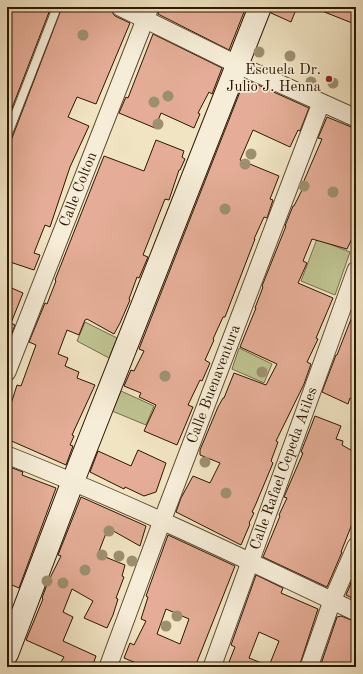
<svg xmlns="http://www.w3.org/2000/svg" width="363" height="674" viewBox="0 0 363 674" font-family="'Old Standard TT',serif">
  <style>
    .green { fill: #bec391; stroke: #766d48 }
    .building { fill: #e5ad97; stroke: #2d1700; fill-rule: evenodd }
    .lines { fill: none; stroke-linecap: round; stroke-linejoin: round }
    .lane-casing { stroke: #5e4a31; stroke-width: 10 }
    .street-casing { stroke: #5e4a31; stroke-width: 19 }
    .secondary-casing { stroke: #2d1700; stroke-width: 24 }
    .lane { stroke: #f6edd8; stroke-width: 8 }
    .street { stroke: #f6edd8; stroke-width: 17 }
    .secondary { stroke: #f6edd8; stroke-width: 22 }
    .tree { fill: #9d9070 }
    .poi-dot { fill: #8f2418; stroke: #f6edd8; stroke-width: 1.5 }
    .labels { text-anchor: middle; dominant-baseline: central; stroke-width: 3.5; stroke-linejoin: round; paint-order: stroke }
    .poi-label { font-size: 15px; fill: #2d1700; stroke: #f6edd8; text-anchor: end }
    .street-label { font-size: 15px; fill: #2d1700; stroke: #f6edd8 }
  </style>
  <rect width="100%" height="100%" fill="#f1e4c3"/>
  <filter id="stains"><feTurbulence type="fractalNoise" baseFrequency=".005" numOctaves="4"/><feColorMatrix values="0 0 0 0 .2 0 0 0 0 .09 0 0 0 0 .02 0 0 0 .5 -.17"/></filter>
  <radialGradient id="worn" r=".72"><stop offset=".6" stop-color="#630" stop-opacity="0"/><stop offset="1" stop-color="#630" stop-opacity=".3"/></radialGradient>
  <g class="green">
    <path d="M317 239 350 252 335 295 301 281Z"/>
    <path d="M85 322 117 338 109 358 77 341Z"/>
    <path d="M239 348 272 364 264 383 232 369Z"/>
    <path d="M121 391 154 406 146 425 112 411Z"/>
  </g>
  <g class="building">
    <path d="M12 7H37L47 11 48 7H51L7 121V13L9 14Z"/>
    <path d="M62 7H110L112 12 115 16 130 23 96 104 77 97 68 117 89 126 70 167 50 227 45 225 34 253 40 255 34 270 7 261V141L12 138Z"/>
    <path d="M160 7 170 11 171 7H177L185 11 187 7H246L229 50 158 14Z"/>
    <path d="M272 7H297L291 22 271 13Z"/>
    <path d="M312 7H356V12L352 23Z"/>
    <path d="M153 34 222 68 212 94 209 92 198 113 200 114 194 128 161 113 155 128 119 113 126 97 128 98Z"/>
    <path d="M245 79 309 108 300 131 298 130 290 147 253 130 240 160 279 176 270 199 273 200 267 218 264 217 254 239H255L225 317H223L213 339 214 340 205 360 210 363 202 381 200 380 188 405 193 407 177 445 144 431 156 405 139 397 141 393 124 386 131 370 134 371 144 351 139 349Z"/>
    <path d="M327 117 356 129V230L347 249 312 239 303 261 307 263 298 283 333 298 316 338 318 339 307 362 311 364 304 384 276 441 278 442 271 461 273 463 255 506 252 512 254 513 249 523 250 524 241 545 176 512 181 498 193 476 210 483 220 463 200 455V450L218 407 223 398H224L234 373 266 385 277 364 240 347 256 308H255L263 287 262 286 286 226H285L293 206H294L305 184 303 183 322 139 318 138Z"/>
    <path d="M156 140 184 151 182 157 185 159 180 170H179L169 200 165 199 143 255 148 257 139 278 137 277 129 299 130 300 120 323 114 334 87 319 85 320 79 335 67 330 58 354 68 358 65 366 79 372 77 378 95 385 72 435 74 436 70 445 73 446 66 465 7 439V406L10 407 17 385 21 386 36 345 29 342 45 303 47 304 56 281 55 280 104 156 144 171Z"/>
    <path d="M7 286 23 293 11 323 15 325 11 335 7 334Z"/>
    <path d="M355 309 356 370 351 382 356 384V401L350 398 348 404 322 392 336 355H337Z"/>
    <path d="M315 416 341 426 336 439 343 441 342 445 356 453V526L352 524 341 552H342L327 587 263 557 280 516 279 515 287 498 284 497 303 453 301 452Z"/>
    <path d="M138 450 166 463 156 492 144 496 125 487 124 489 90 472 98 451 131 466Z"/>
    <path d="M7 466 23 472 22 475 56 488 19 588 7 583Z"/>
    <path d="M81 497 146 526 140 546 108 528 98 554 125 565 122 576 124 577 116 598 118 599 113 615 107 628 84 618 93 601 72 589 63 612 73 617 63 641 96 656 92 667H58L64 657 26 640 43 599 42 598 48 582 61 556 58 555Z"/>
    <path d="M168 535 235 566 195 667H146L124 658 130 643 134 645 146 621 141 619 148 597 146 596ZM166 609 189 619 180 644 157 634Z"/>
    <path d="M356 571V600L346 595Z"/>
    <path d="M256 575 283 588 281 593 318 609 299 667H227L235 647 231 645ZM259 632 279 641 269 666 249 658Z"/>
    <path d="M341 616 356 622V667H320L337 617Z"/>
  </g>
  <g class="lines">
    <g class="lane-casing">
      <path id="lane" d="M7 136 57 7"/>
    </g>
    <g class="street-casing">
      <g id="street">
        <path d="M120 7 238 65 356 118"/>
        <path id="s1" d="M7 372 150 7"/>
        <path d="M7 455C126 502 241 557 356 612"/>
        <path id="s2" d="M108 667 162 521 321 103"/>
        <path id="s3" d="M212 667 356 270"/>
        <path d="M309 667 332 601 356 546"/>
      </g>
    </g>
    <g class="secondary-casing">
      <path id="secondary" d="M7 654 73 481 260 7"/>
    </g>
    <use href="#lane" class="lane"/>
    <use href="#street" class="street"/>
    <use href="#secondary" class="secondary"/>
  </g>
  <g class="tree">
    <circle cx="83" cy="35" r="5.5"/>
    <circle cx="259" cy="52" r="5.5"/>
    <circle cx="290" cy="56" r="5.5"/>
    <circle cx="311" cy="82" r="5.5"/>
    <circle cx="333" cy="83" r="5.5"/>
    <circle cx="168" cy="96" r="5.5"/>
    <circle cx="154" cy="102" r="5.5"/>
    <circle cx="158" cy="124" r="5.5"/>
    <circle cx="251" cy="154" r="5.5"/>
    <circle cx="245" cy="164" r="5.5"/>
    <circle cx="304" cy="186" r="5.5"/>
    <circle cx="333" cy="192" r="5.5"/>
    <circle cx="225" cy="209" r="5.5"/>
    <circle cx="262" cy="372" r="5.5"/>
    <circle cx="165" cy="376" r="5.5"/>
    <circle cx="205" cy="462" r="5.5"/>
    <circle cx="226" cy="493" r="5.5"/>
    <circle cx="109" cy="531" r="5.5"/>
    <circle cx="102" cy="555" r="5.5"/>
    <circle cx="119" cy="556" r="5.5"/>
    <circle cx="132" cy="561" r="5.5"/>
    <circle cx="85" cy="570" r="5.5"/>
    <circle cx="47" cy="581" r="5.5"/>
    <circle cx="63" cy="583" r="5.5"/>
    <circle cx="177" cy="616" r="5.5"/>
    <circle cx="166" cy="626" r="5.5"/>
  </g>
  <circle class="poi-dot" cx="329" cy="79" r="4"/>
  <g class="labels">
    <g class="poi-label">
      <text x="321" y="70">Escuela Dr.<tspan x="321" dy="17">Julio J. Henna</tspan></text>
    </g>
    <g class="street-label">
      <text stroke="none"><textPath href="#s1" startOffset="196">Calle Colton</textPath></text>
      <text stroke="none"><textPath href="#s2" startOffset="302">Calle Buenaventura</textPath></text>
      <text stroke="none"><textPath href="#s3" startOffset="211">Calle Rafael Cepeda Atiles</textPath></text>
    </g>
  </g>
  <rect width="363" height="674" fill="none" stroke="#f1e4c3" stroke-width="24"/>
  <rect x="8" y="8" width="347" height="658" fill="none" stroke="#2d1700" stroke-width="2"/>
  <rect x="12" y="12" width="339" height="650" fill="none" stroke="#2d1700"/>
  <rect width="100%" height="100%" filter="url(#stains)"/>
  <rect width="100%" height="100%" fill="url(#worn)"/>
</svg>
